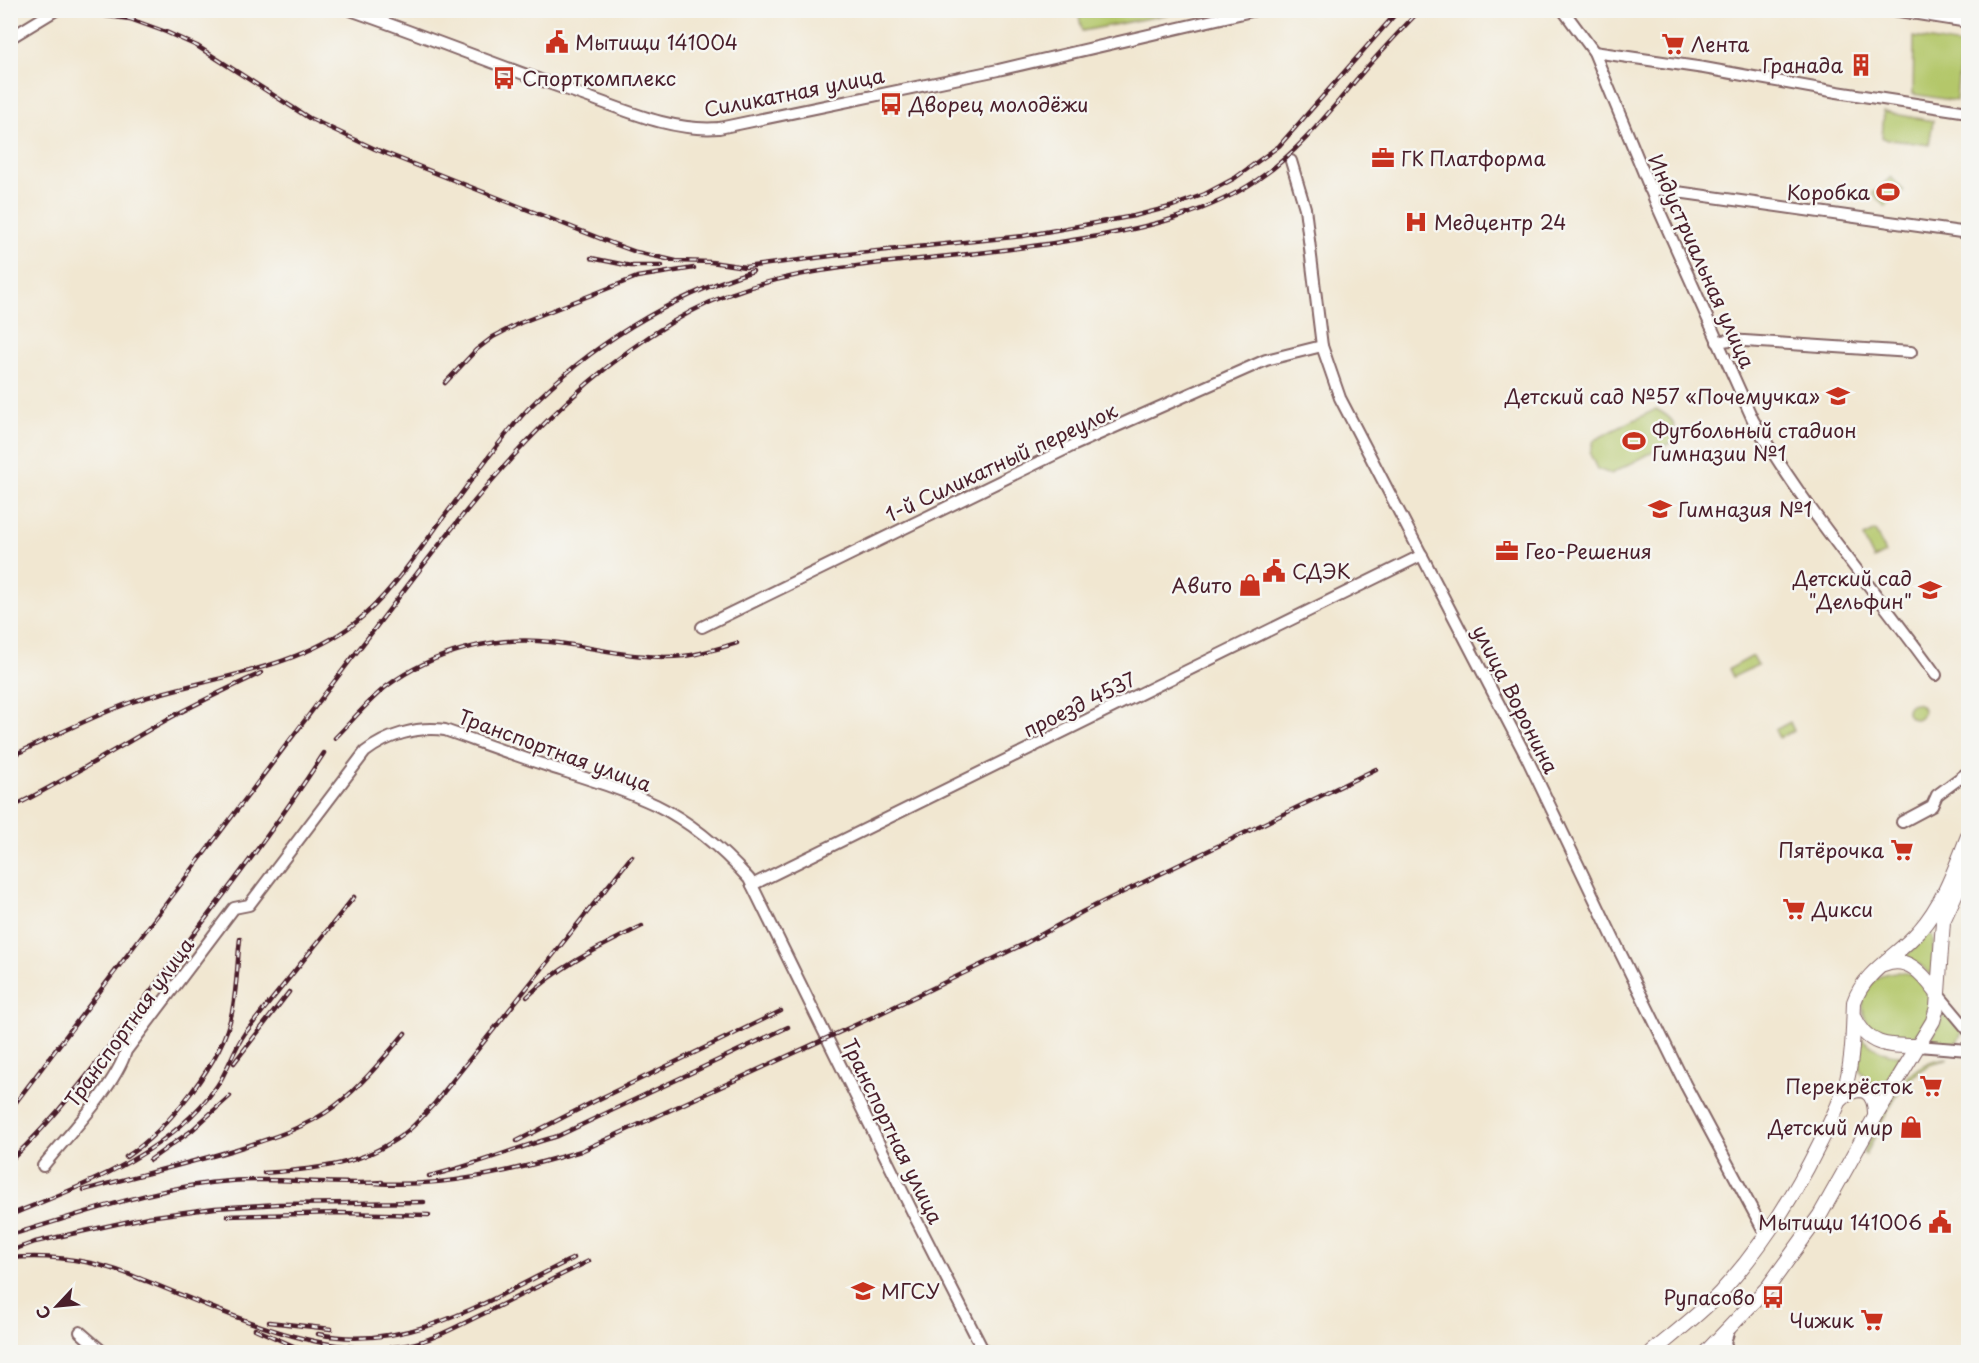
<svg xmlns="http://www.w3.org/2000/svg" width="1979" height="1363" viewBox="0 0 1979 1363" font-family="'Playpen Sans',sans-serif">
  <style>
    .green { fill: #b4c76a; stroke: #7f734a; stroke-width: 1.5 }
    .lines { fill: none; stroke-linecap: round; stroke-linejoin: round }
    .minor-casing { stroke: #846565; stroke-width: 14 }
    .major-casing { stroke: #846565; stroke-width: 16 }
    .minor { stroke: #fff; stroke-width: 10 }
    .major { stroke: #fff; stroke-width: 14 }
    .rail-casing { stroke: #4a1f2b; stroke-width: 4.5 }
    .rail { stroke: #f6f6f2; stroke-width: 2; stroke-dasharray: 7; stroke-linecap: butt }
    .labels { text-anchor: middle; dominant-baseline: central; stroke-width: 5; stroke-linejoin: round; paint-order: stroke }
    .poi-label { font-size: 20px; fill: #4a1f2b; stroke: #f6f6f2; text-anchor: start }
    .street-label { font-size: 20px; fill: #4a1f2b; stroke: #f6f6f2 }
  </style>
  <rect width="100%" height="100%" fill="#f6f6f2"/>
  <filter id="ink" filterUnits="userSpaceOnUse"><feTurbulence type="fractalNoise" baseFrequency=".0167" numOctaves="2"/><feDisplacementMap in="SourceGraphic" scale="12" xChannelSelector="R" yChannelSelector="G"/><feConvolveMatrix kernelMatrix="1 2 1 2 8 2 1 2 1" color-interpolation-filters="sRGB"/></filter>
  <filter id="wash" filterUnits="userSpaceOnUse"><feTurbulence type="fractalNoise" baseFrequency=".008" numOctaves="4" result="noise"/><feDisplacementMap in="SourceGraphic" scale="24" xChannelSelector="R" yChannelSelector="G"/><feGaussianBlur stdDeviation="1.35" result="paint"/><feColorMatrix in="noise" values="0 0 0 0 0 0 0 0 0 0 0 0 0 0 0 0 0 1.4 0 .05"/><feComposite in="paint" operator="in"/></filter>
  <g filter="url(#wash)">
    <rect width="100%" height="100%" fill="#f1e7d1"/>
    <g class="green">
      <path d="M1078 11V10L1185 11 1082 31Z"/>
      <path d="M1914 37 1961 45 1956 101 1913 94Z"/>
      <path d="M1884 112 1933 121 1929 145 1882 138Z"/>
      <path d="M1891 177 1904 191 1885 207 1873 193Z"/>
      <path d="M1656 409C1673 418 1676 422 1674 441L1611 474 1597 469 1590 454 1594 440Z"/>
      <path d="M1875 531 1886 553 1874 559 1863 537Z"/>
      <path d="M1753 656 1758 665 1733 677 1729 669Z"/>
      <circle cx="1915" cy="711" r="8"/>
      <path d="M1790 722 1794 731 1779 738 1775 730Z"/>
      <path d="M1928 934 1933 936 1934 977 1920 965 1903 959Z"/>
      <circle cx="1897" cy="1006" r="34"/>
      <path d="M1946 1009 1963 1030 1957 1043 1929 1042 1939 1025Z"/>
      <path d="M1861 1038C1875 1050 1886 1056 1905 1055L1884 1084 1869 1082 1860 1070Z"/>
      <path d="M1948 1058 1947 1060C1903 1065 1883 1121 1866 1155L1863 1153C1880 1118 1901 1060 1948 1058Z"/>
    </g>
  </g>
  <g filter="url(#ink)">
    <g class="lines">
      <g class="minor-casing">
        <g id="minor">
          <path d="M350 10C425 36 499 66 574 92 621 108 669 132 719 128L998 70 1256 10"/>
          <path d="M1563 10 1594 52 1659 210 1753 420C1805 510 1875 590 1936 675"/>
          <path d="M1893 10 1968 22"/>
          <path d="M10 38 56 10"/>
          <path d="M1594 52 1704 68 1837 92 1968 112"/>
          <path d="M1291 161 1305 208 1322 346 1340 398 1527 758 1617 946 1685 1084 1766 1235"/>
          <path d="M1649 188 1968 233"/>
          <path d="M1717 342 1729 340 1911 352"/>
          <path d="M702 627 1072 446 1266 360 1322 346"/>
          <path d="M1902 822 1932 806 1937 795 1968 772"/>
          <path d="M752 885 1422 555"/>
          <path d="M1937 993 1968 1030"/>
          <path d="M1918 1046 1968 1050"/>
          <path d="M43 1166C68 1135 115 1087 126 1051L234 908 249 905 365 752C387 735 417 726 445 730 479 742 514 755 548 766 585 778 622 789 656 805 691 822 723 850 749 879L913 1213 984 1352"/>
          <path d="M80 1332 103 1352"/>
          <path d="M1728 1352 1725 1342 1729 1330"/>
        </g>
      </g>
      <g class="major-casing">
        <g id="major">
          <path d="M1884 965C1908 954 1924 976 1937 993"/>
          <path d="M1854 1016C1867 1047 1889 1046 1918 1046"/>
          <path d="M1841 1100C1861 1081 1876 1091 1875 1117"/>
          <path d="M1652 1352C1675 1333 1700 1314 1721 1292 1761 1248 1794 1196 1820 1143 1830 1123 1841 1102 1847 1080 1853 1055 1853 1028 1854 1002 1865 970 1898 956 1919 931 1943 904 1955 869 1968 836"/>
          <path d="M1706 1352 1768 1287 1820 1215 1875 1117 1933 1021 1937 1007 1943 921 1968 867"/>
        </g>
      </g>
      <use href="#minor" class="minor"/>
      <use href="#major" class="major"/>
      <g class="rail-casing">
        <g id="rail">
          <path d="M58 10 130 19 166 32 197 46 309 118 375 149 614 244 636 252 676 261 711 262 745 267 839 255 1023 236 1134 216 1170 207 1205 194 1235 178 1279 146 1399 10"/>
          <path d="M10 12 17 10"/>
          <path d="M591 258 631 266H662"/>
          <path d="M445 383 476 350 493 337 520 323 637 277 694 268"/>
          <path d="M335 738C352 721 368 701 387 686 433 652 494 635 551 642 595 647 640 661 684 656 702 654 719 648 737 643"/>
          <path d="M10 757C50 738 90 717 132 702 206 677 292 672 355 623 394 592 422 545 452 506 476 474 500 439 528 409 589 346 669 297 753 271"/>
          <path d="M10 808C61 783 109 753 159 724 192 705 227 689 261 673"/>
          <path d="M527 997C559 966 602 946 642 926"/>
          <path d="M234 1063 289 992"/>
          <path d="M10 1110C125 960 237 808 352 658 451 531 547 388 692 311 768 271 855 266 939 257 993 252 1045 245 1098 236 1153 226 1210 212 1257 180 1299 152 1330 111 1362 73 1381 51 1400 31 1420 10"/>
          <path d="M517 1141 599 1099 781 1011"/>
          <path d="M126 1157C167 1130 223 1061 232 1012 237 988 237 963 240 939"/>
          <path d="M150 1160 191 1131 230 1096"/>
          <path d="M10 1161C67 1108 111 1043 158 981 215 906 273 832 324 753"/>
          <path d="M264 1173C317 1169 362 1166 405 1133 416 1125 425 1113 435 1103L632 856"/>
          <path d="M429 1176C473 1166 515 1148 558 1136L788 1027"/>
          <path d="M374 1183C444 1188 514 1171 581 1151L877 1015 1024 944 1084 911 1376 769"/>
          <path d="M84 1190C132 1177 182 1165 230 1151 266 1140 305 1129 335 1106 362 1085 383 1059 405 1033"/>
          <path d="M10 1215C86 1184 168 1155 217 1086 228 1070 233 1050 245 1033L354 897"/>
          <path d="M227 1216 337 1213 429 1215"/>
          <path d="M10 1235C83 1214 156 1186 231 1181 282 1177 332 1186 382 1182"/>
          <path d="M10 1251 35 1242 148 1217 215 1208 279 1204 424 1202"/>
          <path d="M10 1258C56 1254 103 1262 145 1281"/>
          <path d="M139 1278C219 1309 320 1361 407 1345 435 1340 461 1324 487 1312 521 1295 555 1278 589 1261"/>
          <path d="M269 1322 331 1329"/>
          <path d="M255 1329 307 1352"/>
          <path d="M318 1334C411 1353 494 1297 574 1258"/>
        </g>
      </g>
      <use href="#rail" class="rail"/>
    </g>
  </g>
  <defs>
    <g id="civic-bare" transform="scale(1.8)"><path d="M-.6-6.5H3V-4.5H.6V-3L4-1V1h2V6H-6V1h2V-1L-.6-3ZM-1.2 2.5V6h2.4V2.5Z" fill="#c8321e" stroke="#f6f6f2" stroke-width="2.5" paint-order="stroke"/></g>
    <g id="supermarket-bare" transform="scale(1.8)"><path d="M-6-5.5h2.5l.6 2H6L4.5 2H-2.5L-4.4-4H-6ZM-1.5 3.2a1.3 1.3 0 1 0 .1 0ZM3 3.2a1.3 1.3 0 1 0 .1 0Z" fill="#c8321e" stroke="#f6f6f2" stroke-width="2.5" paint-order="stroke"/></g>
    <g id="building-bare" transform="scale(1.8)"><path d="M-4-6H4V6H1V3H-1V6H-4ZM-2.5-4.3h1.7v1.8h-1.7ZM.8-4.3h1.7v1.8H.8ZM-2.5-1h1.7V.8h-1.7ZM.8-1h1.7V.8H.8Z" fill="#c8321e" stroke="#f6f6f2" stroke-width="2.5" paint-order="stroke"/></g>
    <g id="bus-bare" transform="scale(1.8)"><path d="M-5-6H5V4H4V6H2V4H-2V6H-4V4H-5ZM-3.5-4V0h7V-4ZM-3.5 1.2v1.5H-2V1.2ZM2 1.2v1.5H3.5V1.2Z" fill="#c8321e" stroke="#f6f6f2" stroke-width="2.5" paint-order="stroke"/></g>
    <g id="office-bare" transform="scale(1.8)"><path d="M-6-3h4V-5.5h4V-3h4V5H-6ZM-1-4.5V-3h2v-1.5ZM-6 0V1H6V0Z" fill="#c8321e" stroke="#f6f6f2" stroke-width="2.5" paint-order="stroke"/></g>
    <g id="stadium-bare" transform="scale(1.8)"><path d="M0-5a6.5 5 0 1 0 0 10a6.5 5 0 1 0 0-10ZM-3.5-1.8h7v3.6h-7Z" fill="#c8321e" stroke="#f6f6f2" stroke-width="2.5" paint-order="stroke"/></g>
    <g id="hospital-bare" transform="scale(1.8)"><path d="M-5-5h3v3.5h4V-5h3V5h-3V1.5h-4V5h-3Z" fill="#c8321e" stroke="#f6f6f2" stroke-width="2.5" paint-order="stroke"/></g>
    <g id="school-bare" transform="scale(1.8)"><path d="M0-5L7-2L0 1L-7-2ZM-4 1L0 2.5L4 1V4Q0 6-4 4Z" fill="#c8321e" stroke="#f6f6f2" stroke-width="2.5" paint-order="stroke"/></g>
    <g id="shop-bare" transform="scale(1.8)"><path d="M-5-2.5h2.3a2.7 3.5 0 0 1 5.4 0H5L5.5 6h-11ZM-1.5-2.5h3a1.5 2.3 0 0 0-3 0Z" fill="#c8321e" stroke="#f6f6f2" stroke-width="2.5" paint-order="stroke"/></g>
    <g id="university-bare" transform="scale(1.8)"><path d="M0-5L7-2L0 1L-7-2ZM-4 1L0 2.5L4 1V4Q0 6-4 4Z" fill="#c8321e" stroke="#f6f6f2" stroke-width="2.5" paint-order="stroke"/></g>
  </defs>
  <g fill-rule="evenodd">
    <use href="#civic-bare" x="557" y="42"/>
    <use href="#supermarket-bare" x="1673" y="44"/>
    <use href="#building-bare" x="1861" y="65"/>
    <use href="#bus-bare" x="504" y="78"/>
    <use href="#bus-bare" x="891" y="104"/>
    <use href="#office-bare" x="1383" y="158"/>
    <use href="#stadium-bare" x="1888" y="192"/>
    <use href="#hospital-bare" x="1416" y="222"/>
    <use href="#school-bare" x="1838" y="396"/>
    <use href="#stadium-bare" x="1634" y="441"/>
    <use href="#school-bare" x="1660" y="509"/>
    <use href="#office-bare" x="1507" y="551"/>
    <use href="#civic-bare" x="1274" y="571"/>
    <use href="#shop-bare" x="1250" y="585"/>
    <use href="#school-bare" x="1930" y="590"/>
    <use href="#supermarket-bare" x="1902" y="850"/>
    <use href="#supermarket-bare" x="1794" y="909"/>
    <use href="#supermarket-bare" x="1931" y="1086"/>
    <use href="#shop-bare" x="1911" y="1127"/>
    <use href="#civic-bare" x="1940" y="1222"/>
    <use href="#university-bare" x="863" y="1291"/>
    <use href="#bus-bare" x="1773" y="1297"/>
    <use href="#supermarket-bare" x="1872" y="1320"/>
  </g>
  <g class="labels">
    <g class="poi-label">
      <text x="575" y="42">Мытищи 141004</text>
      <text x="1691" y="44">Лента</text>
      <text x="1843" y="65" text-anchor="end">Гранада</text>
      <text x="522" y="78">Спорткомплекс</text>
      <text x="909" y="104">Дворец молодёжи</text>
      <text x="1401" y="158">ГК Платформа</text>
      <text x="1870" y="192" text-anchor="end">Коробка</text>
      <text x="1434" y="222">Медцентр 24</text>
      <text x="1820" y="396" text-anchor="end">Детский сад №57 «Почемучка»</text>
      <text x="1652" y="430">Футбольный стадион<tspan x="1652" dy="23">Гимназии №1</tspan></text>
      <text x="1678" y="509">Гимназия №1</text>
      <text x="1525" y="551">Гео-Решения</text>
      <text x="1292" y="571">СДЭК</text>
      <text x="1912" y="578" text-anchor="end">Детский сад<tspan x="1912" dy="23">"Дельфин"</tspan></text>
      <text x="1232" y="585" text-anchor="end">Авито</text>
      <text x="1884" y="850" text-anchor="end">Пятёрочка</text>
      <text x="1812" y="909">Дикси</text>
      <text x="1913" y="1086" text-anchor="end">Перекрёсток</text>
      <text x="1893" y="1127" text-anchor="end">Детский мир</text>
      <text x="1922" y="1222" text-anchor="end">Мытищи 141006</text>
      <text x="881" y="1291">МГСУ</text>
      <text x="1755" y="1297" text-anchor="end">Рупасово</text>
      <text x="1854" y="1320" text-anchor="end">Чижик</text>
    </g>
    <g class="street-label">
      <text transform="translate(794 92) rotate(-11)">Силикатная улица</text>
      <text transform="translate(1702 261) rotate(66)">Индустриальная улица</text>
      <text transform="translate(1001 462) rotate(-25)">1-й Силикатный переулок</text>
      <text transform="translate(1516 699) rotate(63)">улица Воронина</text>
      <text transform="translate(1079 704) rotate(-26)">проезд 4537</text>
      <text transform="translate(555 750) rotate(20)">Транспортная улица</text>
      <text transform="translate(129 1022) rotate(-54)">Транспортная улица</text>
      <text transform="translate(893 1131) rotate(64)">Транспортная улица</text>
    </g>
  </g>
  <rect width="1979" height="1363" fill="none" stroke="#f6f6f2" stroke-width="36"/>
  <g transform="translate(57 1306) rotate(244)" stroke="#f6f6f2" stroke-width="4.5" paint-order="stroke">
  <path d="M0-4.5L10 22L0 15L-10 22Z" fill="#4a1f2b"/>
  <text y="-9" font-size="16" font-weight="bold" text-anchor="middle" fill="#4a1f2b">С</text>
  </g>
</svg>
